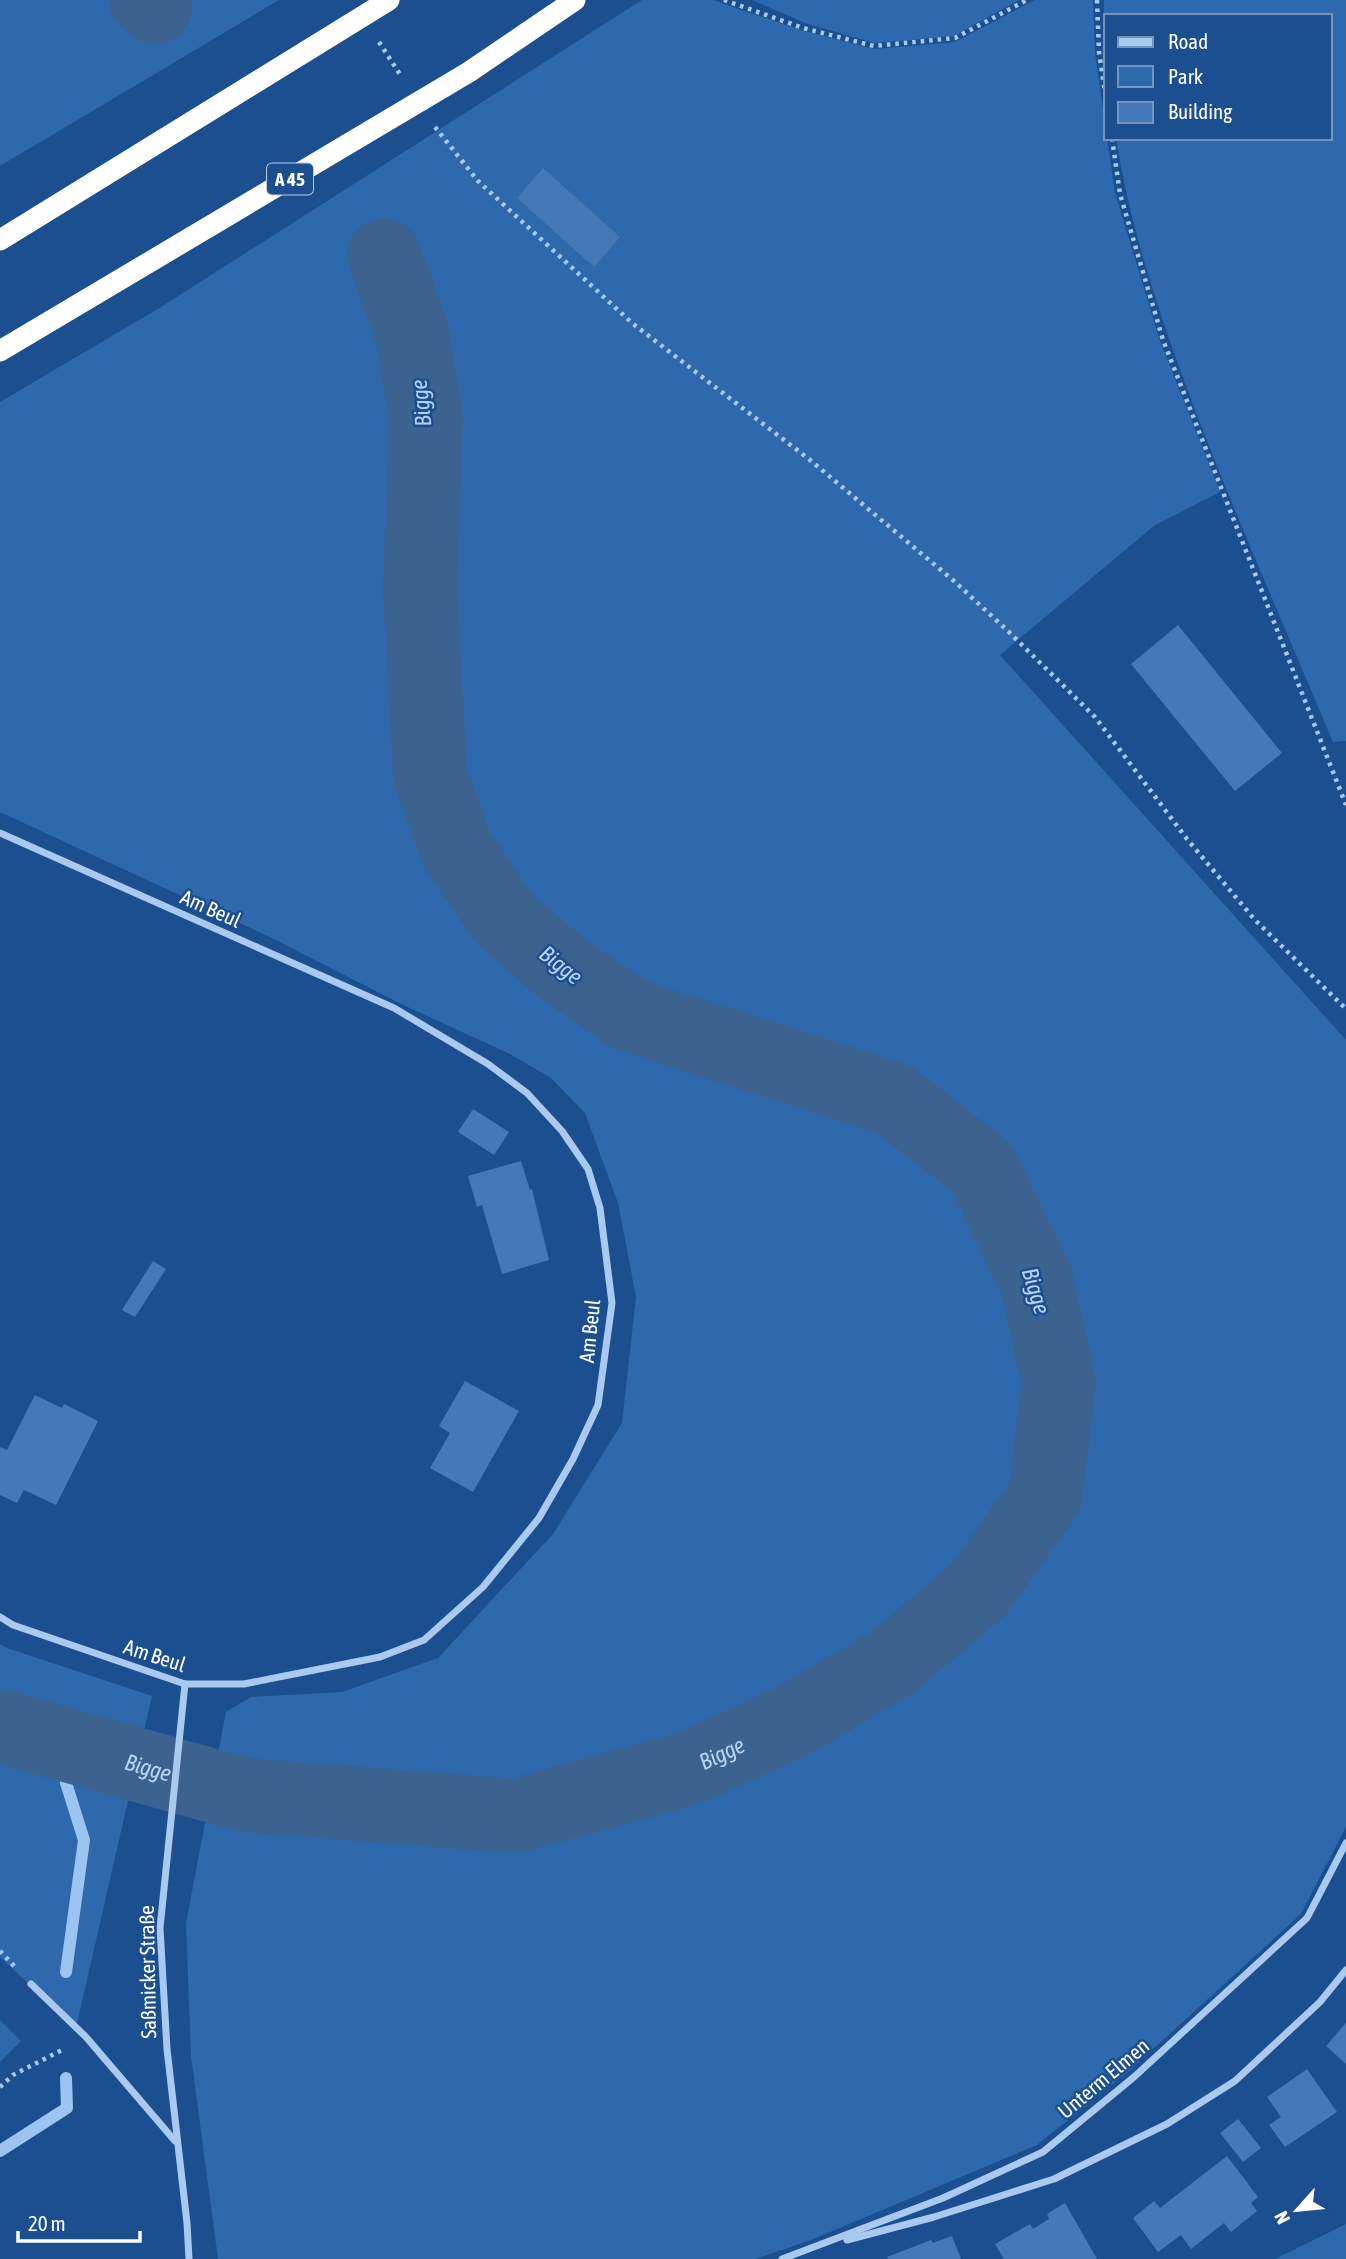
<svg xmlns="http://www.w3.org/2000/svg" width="1346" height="2259" viewBox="0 0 1346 2259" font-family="'Asap Condensed',sans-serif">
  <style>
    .green { fill: #2e69ad }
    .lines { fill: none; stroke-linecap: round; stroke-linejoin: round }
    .stream { stroke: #9cc4f0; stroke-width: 12 }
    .river { stroke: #3c6290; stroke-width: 74 }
    .building { fill: #4478b7 }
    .path { stroke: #a9c9ee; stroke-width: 4.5; stroke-dasharray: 3.5 5; stroke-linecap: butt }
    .minor { stroke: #a9c9ee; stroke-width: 7 }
    .motorway-bridge { stroke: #fff; stroke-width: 21 }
    .labels { text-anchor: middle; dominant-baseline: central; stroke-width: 5; stroke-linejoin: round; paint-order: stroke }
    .shield { fill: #1b4f8f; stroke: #bbcadd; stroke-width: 2 }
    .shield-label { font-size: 19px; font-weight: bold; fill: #fff }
    .street-label { font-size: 21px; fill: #fff; stroke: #1b4f8f }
    .water-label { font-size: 23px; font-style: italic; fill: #b5d3f5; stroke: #1b4f8f }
  </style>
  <rect width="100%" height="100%" fill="#1b4f8f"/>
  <g class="green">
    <path d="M0 0H279L0 166Z"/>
    <path d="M642 0H713L801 30 874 49 955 42 1035 0H1093L1095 53 1115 193 1160 341 1220 492 1155 525 1000 655 1346 1040V1827L1301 1914 1129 2071 1037 2145 811 2240 755 2259H218L191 2056 186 1923 226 1712 251 1697 342 1692 438 1658 553 1534 622 1423 636 1297 618 1203 585 1113 551 1078 510 1054 399 1003 272 938 0 812V402L161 307Z"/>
    <path d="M752 0H1019L954 36 874 43 805 23Z"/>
    <path d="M1104 0H1346V741L1333 742C1289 637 1243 533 1202 428 1166 334 1132 238 1116 138H1330V16H1106V73L1103 52Z"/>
    <path d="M0 1644 7 1648 152 1696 76 2028 0 1957Z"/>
    <path d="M0 2020 21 2041 0 2062Z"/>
    <path d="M1346 2224V2259H1275Z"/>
  </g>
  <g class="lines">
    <g class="stream">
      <path d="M66 1972 84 1840 66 1783 74 1746"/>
      <path d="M0 2151 67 2108 66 2078"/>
    </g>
    <g class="river">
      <path d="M146 0 155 7"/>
      <path id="s1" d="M0 1726 245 1795 515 1816 690 1768 794 1720 893 1662 978 1590 1045 1497 1059 1383 1036 1280 981 1167 893 1099 630 1015 563 969 504 919 456 848 430 775 420 590 426 417 412 333 384 255"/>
    </g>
  </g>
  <g class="building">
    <path d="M543 168 620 237 594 267 517 198Z"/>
    <path d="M1178 625 1282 753 1235 791 1131 664Z"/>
    <path d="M473 1109 509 1132 494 1155 458 1132Z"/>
    <path d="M521 1161 530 1190 532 1189 549 1260 502 1274 482 1205 477 1207 468 1176Z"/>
    <path d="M153 1261 166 1269 135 1317 122 1310Z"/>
    <path d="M465 1381 519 1411 473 1492 430 1468 450 1433 439 1426Z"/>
    <path d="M35 1395 62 1408 64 1404 98 1421 56 1505 24 1490 17 1503 0 1495V1447L7 1450Z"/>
    <path d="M1346 2023V2064L1326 2046Z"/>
    <path d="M1307 2069 1337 2112 1285 2147 1269 2125 1281 2117 1267 2097Z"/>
    <path d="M1238 2119 1261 2148 1243 2162 1220 2133Z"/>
    <path d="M1227 2156 1258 2197 1251 2203 1257 2211 1231 2232 1224 2223 1191 2249 1181 2235 1158 2252 1133 2218 1154 2201 1160 2208Z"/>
    <path d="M1065 2203 1097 2259H1004L995 2244 1030 2224 1033 2229 1049 2219 1047 2214Z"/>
    <path d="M952 2236 961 2259H888L887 2257 931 2240 933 2243Z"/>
  </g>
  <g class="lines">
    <g class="path">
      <path d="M724 0 803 28 874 46 955 38 1027 0"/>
      <path d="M1097 0 1099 52 1106 99"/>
      <path d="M379 42 401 76"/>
      <path d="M435 127 478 181 632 323 810 460 954 581 1009 632 1095 717 1187 839 1255 920 1346 1009"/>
      <path d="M1112 138 1120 194 1163 340 1346 805"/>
      <path d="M0 1951 16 1968"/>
      <path d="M0 2087 13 2075 64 2049"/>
    </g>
    <g class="minor">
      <path d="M0 833 394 1008 488 1064 527 1093 562 1131 588 1169 600 1208 612 1303 598 1405 573 1459 539 1518 483 1587 424 1640 380 1657 244 1684H185L13 1625 0 1617"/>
      <path d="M185 1684 160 1928 167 2049 187 2223 189 2259"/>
      <path d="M31 1984 86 2037 175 2141"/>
      <path d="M847 2240 934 2217 1054 2179 1167 2124 1235 2081 1320 2002 1346 1970"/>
      <path d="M782 2259 943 2198 1043 2152 1134 2077 1307 1918 1346 1843"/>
    </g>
    <g class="motorway-bridge">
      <path d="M0 240 389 0"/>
      <path d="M0 351 469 72 575 0"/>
    </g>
  </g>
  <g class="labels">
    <rect class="shield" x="267" y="163.5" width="46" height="31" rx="5"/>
    <g class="shield-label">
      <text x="290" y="179">A 45</text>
    </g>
    <g class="street-label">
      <text transform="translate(211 908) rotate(24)">Am Beul</text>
      <text transform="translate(589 1331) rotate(-84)">Am Beul</text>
      <text transform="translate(155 1655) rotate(18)">Am Beul</text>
      <text transform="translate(147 1972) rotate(-91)">Saßmicker Straße</text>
      <text transform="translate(1103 2078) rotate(-40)">Unterm Elmen</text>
    </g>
    <g class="water-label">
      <text transform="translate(421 403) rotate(-96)">Bigge</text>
      <text transform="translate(561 965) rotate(38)">Bigge</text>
      <text transform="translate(1036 1291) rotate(73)">Bigge</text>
      <text stroke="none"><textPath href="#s1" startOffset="742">Bigge</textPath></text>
      <text stroke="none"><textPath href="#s1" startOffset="154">Bigge</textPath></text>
    </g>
  </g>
  <rect x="1104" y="14" width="228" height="126" fill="#1b4f8f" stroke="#7695bc" stroke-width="2"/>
  <rect x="1118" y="37" width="35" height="10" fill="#a9c9ee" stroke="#7695bc" stroke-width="2"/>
  <text x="1168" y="49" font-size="21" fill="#ffffff">Road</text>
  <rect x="1118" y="66" width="35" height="21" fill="#2e69ad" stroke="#7695bc" stroke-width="2"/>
  <text x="1168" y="84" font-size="21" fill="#ffffff">Park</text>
  <rect x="1118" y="102" width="35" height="21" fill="#4478b7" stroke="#7695bc" stroke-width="2"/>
  <text x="1168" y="119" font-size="21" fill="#ffffff">Building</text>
  <g transform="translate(1297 2210) rotate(243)" stroke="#1b4f8f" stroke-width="5" paint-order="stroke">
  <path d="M0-5L12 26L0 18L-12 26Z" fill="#ffffff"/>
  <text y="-10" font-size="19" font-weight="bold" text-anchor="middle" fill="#ffffff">N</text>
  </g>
  <path d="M18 2231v10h122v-10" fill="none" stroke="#ffffff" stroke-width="3.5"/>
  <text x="28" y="2231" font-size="21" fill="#ffffff" stroke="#1b4f8f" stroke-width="5" paint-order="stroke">20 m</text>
</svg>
